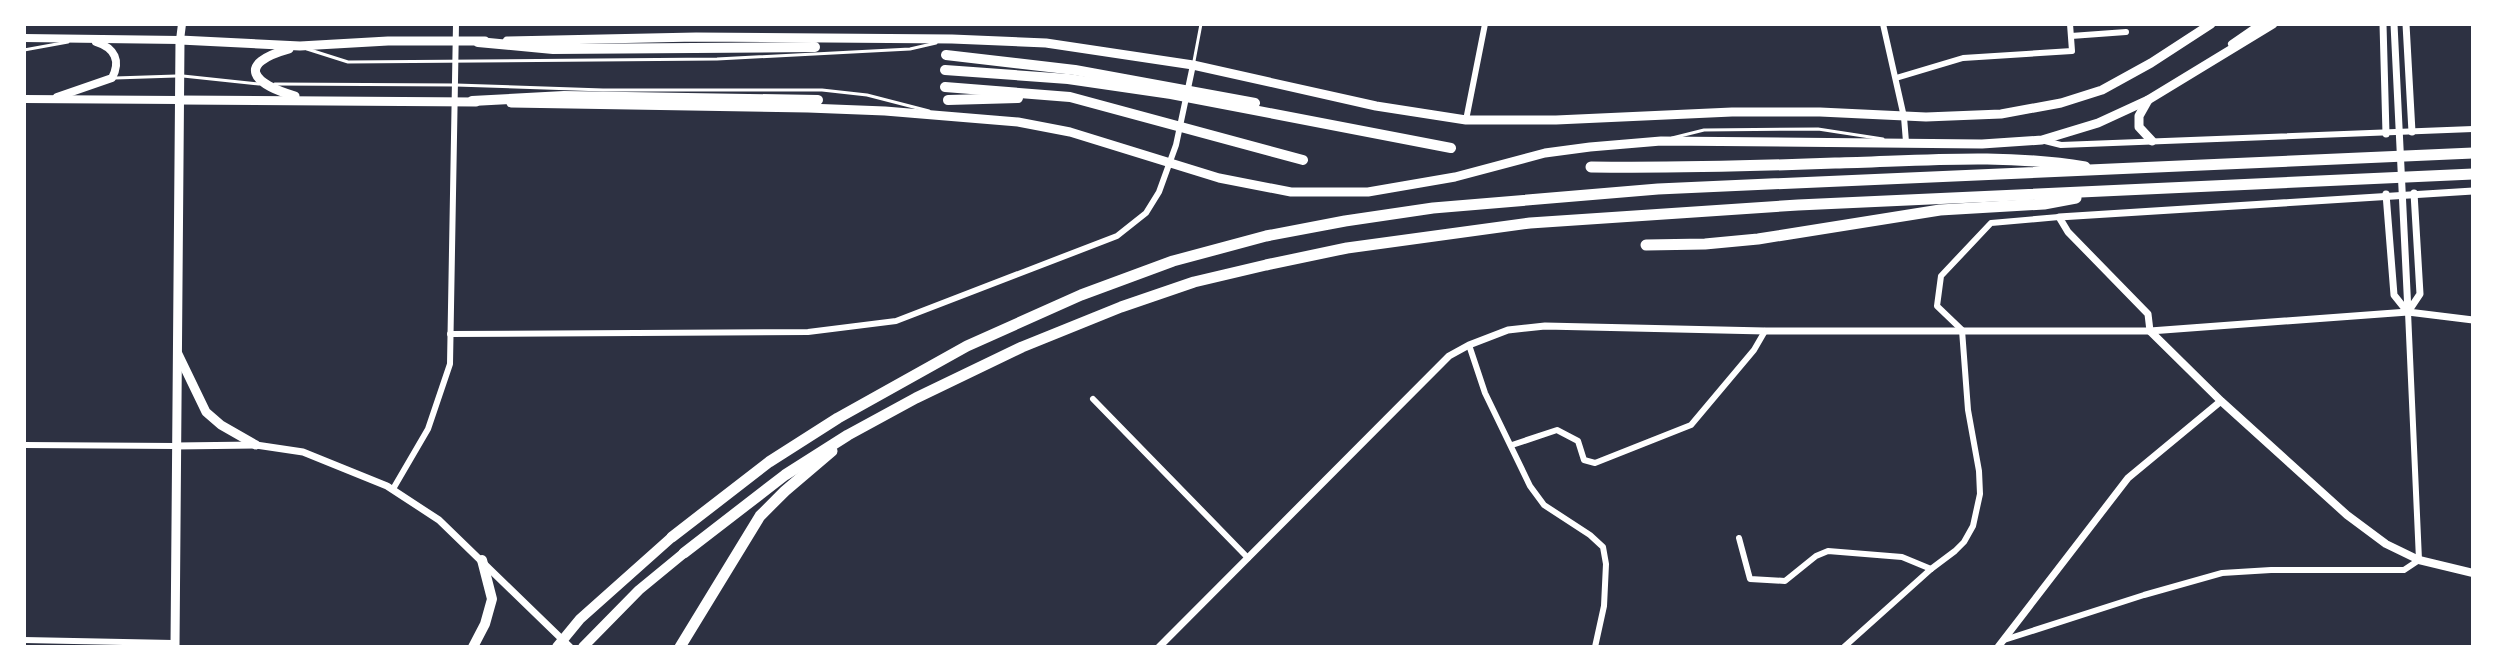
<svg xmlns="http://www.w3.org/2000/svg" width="2497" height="671" viewBox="0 0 2497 671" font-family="'PT Sans Narrow',sans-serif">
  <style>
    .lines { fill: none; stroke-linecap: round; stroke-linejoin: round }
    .service { stroke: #fff; stroke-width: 3 }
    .minor { stroke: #fff; stroke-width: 6 }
    .tertiary { stroke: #fff; stroke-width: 7 }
    .secondary { stroke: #fff; stroke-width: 8 }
    .primary { stroke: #fff; stroke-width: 9 }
    .trunk { stroke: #fff; stroke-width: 10 }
    .motorway { stroke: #fff; stroke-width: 11 }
  </style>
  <rect width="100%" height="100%" fill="#2d3142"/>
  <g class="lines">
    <g class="service">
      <path d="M307 49 348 62 717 59 910 49 936 43"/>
      <path d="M24 50 68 42"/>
      <path d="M1194 61 1201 24"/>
      <path d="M183 76 259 84"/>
      <path d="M115 78 176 76"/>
      <path d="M275 84 456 85 603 90H822L867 95 929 111"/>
      <path d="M1672 138 1704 130 1818 129 1883 139"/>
    </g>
    <g class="minor">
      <path d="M1883 24 1904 117 1906 142"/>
      <path d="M2071 36 2126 32"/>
      <path d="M1896 78 1963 58 2072 51 2070 24"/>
      <path d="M1466 120 1485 24"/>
      <path d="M2045 141 2061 145 2473 129"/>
      <path d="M450 334 808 332 896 321 1117 236 1146 213 1159 192 1176 145 1193 65"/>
      <path d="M1469 345 1485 393 1530 486 1544 505 1590 535 1603 547 1606 564 1604 606 1595 647"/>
      <path d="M1093 399 1248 558"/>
      <path d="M24 445 175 446"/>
      <path d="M1512 445 1557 430 1578 441 1584 460 1595 463 1691 425 1754 350 1765 331"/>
      <path d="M393 489 428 429 450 364 456 24"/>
      <path d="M1739 538 1750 579 1785 581 1816 556 1828 551 1902 557 1931 569"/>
      <path d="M24 640 173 643"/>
      <path d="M2004 640 2144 595 2222 573 2271 570H2404L2419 560 2408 312"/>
      <path d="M1844 647 1931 569 1955 551 1964 542 1973 526 1980 494 1979 471 1968 410 1962 330 1937 306 1941 276 1991 223 2059 217"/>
    </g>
    <g class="tertiary">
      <path d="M2383 24 2386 134"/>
      <path d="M2394 24 2408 312"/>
      <path d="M2406 24 2412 132"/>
      <path d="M2386 194 2394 295 2406 310"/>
      <path d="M2408 312 2420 294 2414 193"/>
      <path d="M2150 331 2148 314 2068 232 2059 217 2473 191"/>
      <path d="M175 446 256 445 303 452 387 486 439 520 570 647"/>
      <path d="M1159 647 1449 356 1469 345 1508 330 1545 326 1765 331H2150L2408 312 2473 320"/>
      <path d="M1998 647 2128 478 2221 401"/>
    </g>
    <g class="secondary">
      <path d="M24 38 180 40 182 24"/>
      <path d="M2232 44 2261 24"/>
      <path d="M57 97 112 78C121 61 115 48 96 42"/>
      <path d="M24 99 179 100"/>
      <path d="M2150 331 2221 401 2347 515 2386 544 2419 560 2473 573"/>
    </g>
    <g class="primary">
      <path d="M507 41 696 37 952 39 1046 43 1193 65 1376 106 1466 120H1556L1732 112H1820L1926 117 2001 114 2061 103 2102 90 2151 63 2211 24"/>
      <path d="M289 49C235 64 253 84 295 96"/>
      <path d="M179 100 476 102"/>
      <path d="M2148 100 2139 116V127L2152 141"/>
      <path d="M511 103 808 108 885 111 1018 122 1070 132 1219 178 1291 192H1368L1455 177 1545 153 1590 147 1661 141 1982 144 2042 140 2098 123 2148 100 2273 24"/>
      <path d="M178 354 206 412 221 425 256 445"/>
      <path d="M175 647 180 40 300 46 388 41H485"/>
    </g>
    <g class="trunk">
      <path d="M478 42 553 49 815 47"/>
      <path d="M946 55 1075 70 1255 103"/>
      <path d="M945 70 1068 79 1171 94 1451 148"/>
      <path d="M945 87 1070 97 1303 160"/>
      <path d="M948 100 1018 98"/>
      <path d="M472 101 564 96 818 100"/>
      <path d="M473 647 485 624 492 599 482 560"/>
      <path d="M557 647 580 619 672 537"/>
      <path d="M583 647 639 590 684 553"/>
    </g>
    <g class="motorway">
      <path d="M1591 167C1672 168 1754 166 1835 163 1918 161 2003 153 2085 167"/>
      <path d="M1646 245 1705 244 1758 239 1940 210 2044 204 2076 198"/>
      <path d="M672 537 769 462 838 418 967 346 1081 295 1173 261 1266 236 1345 221 1433 208 1658 189 2473 153"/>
      <path d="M684 553 785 475 848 435 916 398 1022 347 1121 307 1194 282 1266 265 1347 248 1530 223 1798 205 2473 174"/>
      <path d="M680 647 760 516 785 491 832 451"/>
    </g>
  </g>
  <rect width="2497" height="671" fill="none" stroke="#ffffff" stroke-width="52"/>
</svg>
